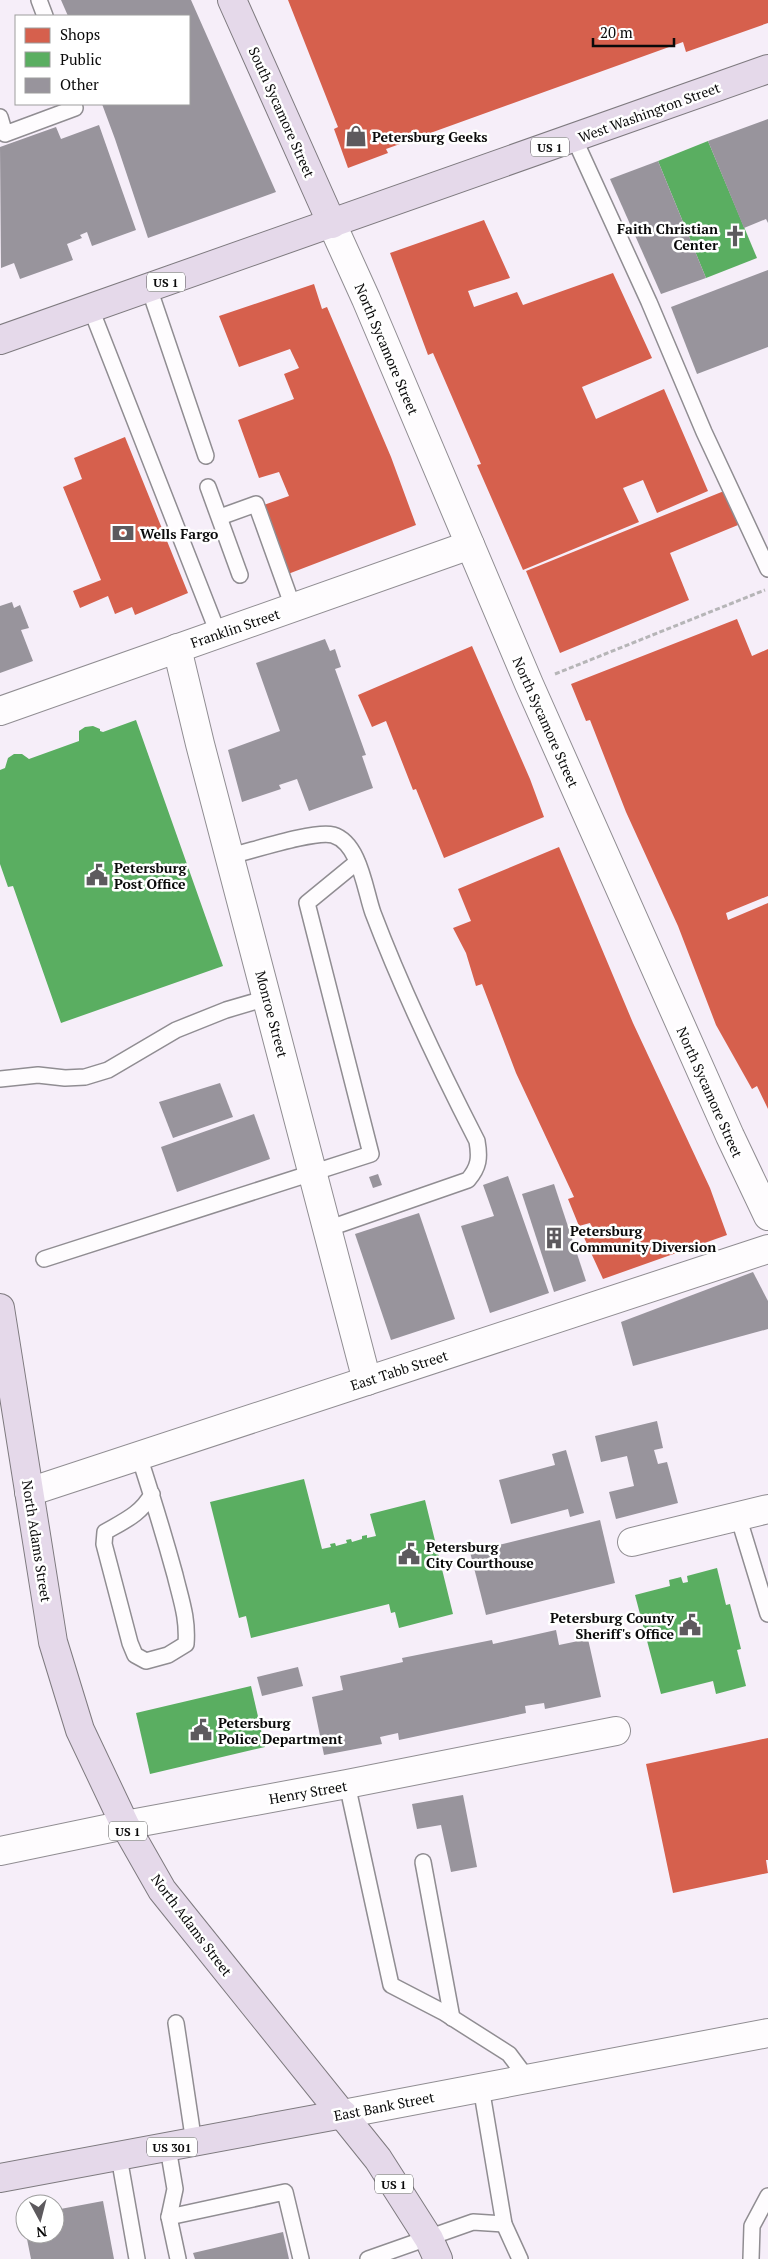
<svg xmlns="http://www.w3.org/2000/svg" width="768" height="2259" viewBox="0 0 768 2259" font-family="'PT Serif',serif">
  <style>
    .shops { fill: #d6604d }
    .public { fill: #5aae61 }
    .building { fill: #98949c }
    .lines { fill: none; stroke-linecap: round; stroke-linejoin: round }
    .service-casing { stroke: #908d92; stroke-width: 18 }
    .minor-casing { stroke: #908d92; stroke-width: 30 }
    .tertiary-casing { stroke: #908d92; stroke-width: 30 }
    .primary-casing { stroke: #7e7a7f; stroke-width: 30 }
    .path { stroke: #b6b5b7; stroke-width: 3; stroke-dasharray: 5 2.5; stroke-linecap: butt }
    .service { stroke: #fefcfe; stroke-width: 15 }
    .minor { stroke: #fefcfe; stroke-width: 28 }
    .tertiary { stroke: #fefcfe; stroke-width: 28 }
    .primary { stroke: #e5d9ea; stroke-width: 28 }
    .labels { text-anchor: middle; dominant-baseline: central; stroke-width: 5; stroke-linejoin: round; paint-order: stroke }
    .shield { fill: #fff; stroke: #545454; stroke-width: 1 }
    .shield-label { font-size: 12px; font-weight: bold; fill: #0a0a0a }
    .street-label { font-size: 14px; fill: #0a0a0a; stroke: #fff }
    .poi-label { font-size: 14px; font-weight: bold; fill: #0a0a0a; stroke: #fff; text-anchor: start }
  </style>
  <rect width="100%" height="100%" fill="#f6eef9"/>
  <g class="shops">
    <path d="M288 0H768V23L686 52 683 42 386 149 388 153 348 168 334 129 338 127Z"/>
    <path d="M484 220 510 278 468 291 474 307 517 292 523 305 613 273 652 358 582 387 596 419 664 389 708 491 657 513 643 480 623 488 639 522 523 570 477 465 481 464 433 353 428 355 390 253Z"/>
    <path d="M314 284 322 309 327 307 391 457 416 525 288 574 261 506 289 496 279 472 259 478 238 420 294 399 284 374 299 368 290 349 239 367 219 316Z"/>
    <path d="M125 437 188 593 135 615 132 607 115 614 108 596 80 608 73 591 101 580 63 487 82 479 74 458Z"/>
    <path d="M724 491 738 525 670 553 689 600 560 653 526 571Z"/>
    <path d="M737 619 752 656 768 649V896L726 913 728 920 768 903V1109L757 1086 752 1089 716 1025 678 926 626 812 590 720 586 721 571 684Z"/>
    <path d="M472 646 530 779 544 817 444 858 416 789 413 790 386 721 372 727 358 695Z"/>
    <path d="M559 847 633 1023 710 1188 727 1235 603 1279 581 1231 592 1227 590 1223 579 1226 568 1199 574 1197 516 1073 482 984 476 986 466 953 453 928 471 921 458 889Z"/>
    <path d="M768 1738V1860H766L768 1873 673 1893 646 1764Z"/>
  </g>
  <g class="public">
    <path d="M708 141 757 258 706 278 658 161Z"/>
    <path d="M136 720 223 966 61 1023 13 886 8 887 0 864V770L5 768 8 758 14 754H22L29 759 79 741V731L85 727 93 726 100 729V731L103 732Z"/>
    <path d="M304 1479 322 1549 331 1547 330 1544 335 1543 336 1546 347 1543 346 1540 351 1539 352 1542 362 1539V1536L367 1535V1538L376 1536 370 1514 425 1500 453 1614 399 1628 395 1612 391 1613 389 1604 251 1638 246 1616 239 1618 210 1502Z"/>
    <path d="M717 1568 726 1605 730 1604 741 1649 737 1650 746 1686 716 1694 713 1681 661 1694 635 1595 670 1586 669 1580 681 1577 683 1583 688 1582 687 1576Z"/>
    <path d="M251 1686 265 1747 150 1774 136 1713Z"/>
  </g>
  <g class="building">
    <path d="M61 0H191L276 192 148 238 115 139 102 104H189V16H68Z"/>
    <path d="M768 119V223L766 219 744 228 708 141Z"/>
    <path d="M99 125 136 230 92 246 87 232 80 235 82 238 67 244 73 260 20 279 14 263 1 268 0 147 56 127 61 139Z"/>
    <path d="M658 161 706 278 661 294 610 179Z"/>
    <path d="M768 270V347L697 374 671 307Z"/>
    <path d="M12 602 14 608 20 605 29 628 21 630 33 661 0 673V606Z"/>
    <path d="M325 639 330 651 335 649 341 667 335 669 366 755 362 756 373 788 309 811 297 779 279 785 281 789 242 802 228 750 280 731 256 663Z"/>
    <path d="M220 1083 233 1117 173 1138 159 1102Z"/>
    <path d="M254 1114 270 1159 177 1192 161 1147Z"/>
    <path d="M378 1174 382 1185 373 1188 369 1177Z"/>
    <path d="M508 1176 549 1293 490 1313 461 1226 494 1216 483 1185Z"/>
    <path d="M554 1184 586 1281 554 1292 522 1194Z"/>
    <path d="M419 1213 455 1319 391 1340 355 1234Z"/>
    <path d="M753 1272 768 1301V1329L633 1366 621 1322Z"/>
    <path d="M657 1421 663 1448 654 1450 658 1464 667 1462 678 1503 616 1519 609 1492 634 1486 627 1456 601 1462 595 1436Z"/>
    <path d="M566 1450 584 1513 570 1517 568 1509 511 1524 499 1480 555 1465 552 1454Z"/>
    <path d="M600 1520 615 1583 486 1615 470 1552Z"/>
    <path d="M556 1630 559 1645 588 1639 601 1697 545 1709 544 1703 525 1706 526 1713 399 1740 398 1733 380 1737 382 1744 324 1755 312 1697 343 1690 340 1676 403 1662 402 1658 492 1640 493 1644Z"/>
    <path d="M298 1667 303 1686 262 1696 257 1677Z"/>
    <path d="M463 1795 477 1867 451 1872 441 1825 417 1829 412 1804Z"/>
    <path d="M103 2201 114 2259H31L26 2234H55V2210Z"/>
    <path d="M283 2232 289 2259H195L193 2253Z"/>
  </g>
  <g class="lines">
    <g class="service-casing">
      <g id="service">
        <path d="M39 0 45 16"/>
        <path d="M0 117 5 134 75 108 74 104"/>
        <path d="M574 138 649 302 704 432 768 569"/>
        <path d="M149 288 206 456"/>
        <path d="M91 309 218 633"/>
        <path d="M208 487 240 575"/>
        <path d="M220 517 256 504 293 607"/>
        <path d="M230 856C252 851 314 830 333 835 360 843 365 891 373 913 403 992 439 1067 477 1141 480 1158 479 1167 468 1180L327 1229"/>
        <path d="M0 1079 38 1075 65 1078 85 1077 108 1070 176 1030 226 1010 267 998"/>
        <path d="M44 1259 371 1154 307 903 357 862"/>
        <path d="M139 1456C152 1496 164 1535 175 1575 181 1600 188 1618 186 1644L168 1655 146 1661 135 1655 130 1643 104 1544 105 1532C124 1521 141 1514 152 1494"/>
        <path d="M738 1516 768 1614"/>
        <path d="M347 1784 391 1985 443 2012 509 2054 527 2078"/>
        <path d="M423 1862 452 2018"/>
        <path d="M176 2023 194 2143"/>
        <path d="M481 2087 504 2224 520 2259"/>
        <path d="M168 2148 175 2189 169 2217 178 2259"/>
        <path d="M119 2157 137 2259"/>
        <path d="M169 2217 285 2192 301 2259"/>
        <path d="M368 2259 473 2222 504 2224"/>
        <path d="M751 2259 752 2226 768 2196"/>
      </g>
    </g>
    <g class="minor-casing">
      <g id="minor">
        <path d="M177 648 200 744 367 1381"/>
        <path d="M0 711 470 545"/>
        <path d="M29 1492 768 1249"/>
        <path d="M632 1542 768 1509"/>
        <path d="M0 1851 125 1825 347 1784 616 1731"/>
      </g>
    </g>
    <g class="tertiary-casing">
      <g id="tertiary">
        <path d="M332 224 366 299 529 684 730 1136 768 1216"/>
        <path d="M343 2114 768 2033"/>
      </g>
    </g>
    <g class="primary-casing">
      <g id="primary">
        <path d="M232 0 332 224"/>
        <path d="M0 340 768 69"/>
        <path d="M0 1308 53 1642 80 1730 125 1825 162 1890 378 2159 429 2239 438 2259"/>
        <path d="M0 2178 343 2114"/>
      </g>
    </g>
    <path class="path" d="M555 674 765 590"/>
    <use href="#service" class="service"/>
    <use href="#minor" class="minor"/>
    <use href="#tertiary" class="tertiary"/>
    <use href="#primary" class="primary"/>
  </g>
  <defs>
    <g id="shop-bare" transform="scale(1.725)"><path d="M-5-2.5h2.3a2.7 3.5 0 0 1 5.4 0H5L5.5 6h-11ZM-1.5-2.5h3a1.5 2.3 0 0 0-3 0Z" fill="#5d5a5e" stroke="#fff" stroke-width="2.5" paint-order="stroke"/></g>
    <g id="church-bare" transform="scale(1.725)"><path d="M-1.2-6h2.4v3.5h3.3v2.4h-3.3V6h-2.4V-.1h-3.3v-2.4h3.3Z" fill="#5d5a5e" stroke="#fff" stroke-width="2.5" paint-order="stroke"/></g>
    <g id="bank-bare" transform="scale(1.725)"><path d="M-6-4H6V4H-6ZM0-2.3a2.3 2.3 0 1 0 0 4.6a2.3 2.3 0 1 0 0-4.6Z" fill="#5d5a5e" stroke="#fff" stroke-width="2.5" paint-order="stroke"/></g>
    <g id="civic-bare" transform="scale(1.725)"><path d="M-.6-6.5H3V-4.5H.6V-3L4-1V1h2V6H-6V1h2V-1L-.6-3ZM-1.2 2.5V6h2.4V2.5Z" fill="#5d5a5e" stroke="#fff" stroke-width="2.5" paint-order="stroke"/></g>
    <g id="building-bare" transform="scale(1.725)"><path d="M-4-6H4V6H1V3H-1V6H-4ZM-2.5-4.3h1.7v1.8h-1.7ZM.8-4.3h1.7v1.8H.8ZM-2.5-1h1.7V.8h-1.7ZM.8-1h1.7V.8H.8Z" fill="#5d5a5e" stroke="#fff" stroke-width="2.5" paint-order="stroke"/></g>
  </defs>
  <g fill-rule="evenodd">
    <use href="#shop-bare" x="356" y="136"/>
    <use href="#church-bare" x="735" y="236"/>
    <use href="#bank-bare" x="123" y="533"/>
    <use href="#civic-bare" x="97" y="875"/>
    <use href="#building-bare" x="554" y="1238"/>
    <use href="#civic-bare" x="409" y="1554"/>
    <use href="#civic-bare" x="690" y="1625"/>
    <use href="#civic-bare" x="201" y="1730"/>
  </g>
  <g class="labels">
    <g class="shield">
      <rect x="531" y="137.5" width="38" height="19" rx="4"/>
      <rect x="147" y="272.5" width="38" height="19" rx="4"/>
      <rect x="109" y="1821.5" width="38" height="19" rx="4"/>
      <rect x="147" y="2137.5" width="50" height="19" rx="4"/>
      <rect x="375" y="2174.5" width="38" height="19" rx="4"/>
    </g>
    <g class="shield-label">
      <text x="550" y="147">US 1</text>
      <text x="166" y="282">US 1</text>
      <text x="128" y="1831">US 1</text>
      <text x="172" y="2147">US 301</text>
      <text x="394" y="2184">US 1</text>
    </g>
    <g class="street-label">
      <text transform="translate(282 112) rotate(66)">South Sycamore Street</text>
      <text transform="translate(649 112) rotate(-20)">West Washington Street</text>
      <text transform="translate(387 349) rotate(67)">North Sycamore Street</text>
      <text transform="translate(235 628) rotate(-19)">Franklin Street</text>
      <text transform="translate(546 722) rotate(66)">North Sycamore Street</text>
      <text transform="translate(272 1014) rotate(75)">Monroe Street</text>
      <text transform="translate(710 1092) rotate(66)">North Sycamore Street</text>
      <text transform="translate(399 1370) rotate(-18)">East Tabb Street</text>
      <text transform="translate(37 1541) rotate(81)">North Adams Street</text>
      <text transform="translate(308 1792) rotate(-10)">Henry Street</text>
      <text transform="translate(192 1925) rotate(53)">North Adams Street</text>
      <text transform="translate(384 2106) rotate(-11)">East Bank Street</text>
    </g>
    <g class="poi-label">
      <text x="372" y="136">Petersburg Geeks</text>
      <text x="718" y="228" text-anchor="end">Faith Christian<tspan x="718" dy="16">Center</tspan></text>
      <text x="140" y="533">Wells Fargo</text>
      <text x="114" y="867">Petersburg<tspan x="114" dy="16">Post Office</tspan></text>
      <text x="570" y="1230">Petersburg<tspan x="570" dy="16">Community Diversion</tspan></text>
      <text x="426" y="1546">Petersburg<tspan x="426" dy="16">City Courthouse</tspan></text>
      <text x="674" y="1617" text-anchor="end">Petersburg County<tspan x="674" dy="16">Sheriff's Office</tspan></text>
      <text x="218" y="1722">Petersburg<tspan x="218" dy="16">Police Department</tspan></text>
    </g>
  </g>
  <rect x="15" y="15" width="175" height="90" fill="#ffffff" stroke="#9d9d9d"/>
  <rect x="25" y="28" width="25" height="15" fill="#d6604d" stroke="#9d9d9d"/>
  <text x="60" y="40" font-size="15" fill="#0a0a0a">Shops</text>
  <rect x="25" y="52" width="25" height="15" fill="#5aae61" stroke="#9d9d9d"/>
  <text x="60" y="65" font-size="15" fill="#0a0a0a">Public</text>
  <rect x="25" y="78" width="25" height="15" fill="#98949c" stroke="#9d9d9d"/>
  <text x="60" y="90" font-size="15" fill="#0a0a0a">Other</text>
  <g transform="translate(40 2219) rotate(173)"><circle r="24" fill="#ffffff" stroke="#9d9d9d"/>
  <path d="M0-4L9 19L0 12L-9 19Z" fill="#5d5a5e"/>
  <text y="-8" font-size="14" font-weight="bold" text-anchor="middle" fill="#0a0a0a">N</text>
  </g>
  <path d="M593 38v8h81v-8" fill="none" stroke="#0a0a0a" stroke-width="2.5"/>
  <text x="600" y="38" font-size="15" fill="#0a0a0a" stroke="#ffffff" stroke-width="4" paint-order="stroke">20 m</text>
</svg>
